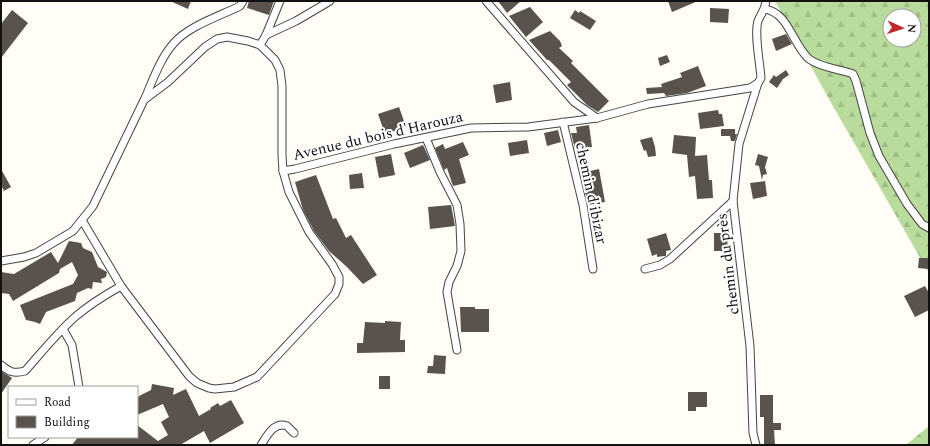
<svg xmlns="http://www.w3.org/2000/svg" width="930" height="446" viewBox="0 0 930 446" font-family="Spectral,serif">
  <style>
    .forest { fill: url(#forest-firs); fill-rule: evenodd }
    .building { fill: #5a524d }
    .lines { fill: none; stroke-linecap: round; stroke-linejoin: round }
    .minor-casing { stroke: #444; stroke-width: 9 }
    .minor { stroke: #fff; stroke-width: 7 }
    .labels { text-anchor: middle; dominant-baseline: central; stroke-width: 4; stroke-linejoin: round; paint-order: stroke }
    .street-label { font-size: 15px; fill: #111; stroke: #fff }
  </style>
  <defs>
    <pattern id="forest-firs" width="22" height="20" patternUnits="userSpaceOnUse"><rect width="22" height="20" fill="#b9dc9c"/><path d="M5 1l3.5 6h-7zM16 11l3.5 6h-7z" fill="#9ebc85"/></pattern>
  </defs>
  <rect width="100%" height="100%" fill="#fffdf5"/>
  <g class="forest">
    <path d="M775 1H929V273L830 101ZM890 16H914V40H890Z"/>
    <path d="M929 426V445H906Z"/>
  </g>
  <g class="building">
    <path d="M170 1H191L188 9Z"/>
    <path d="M249 1H274L269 15 247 8Z"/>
    <path d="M498 1H521L507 13Z"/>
    <path d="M668 1H698L672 12Z"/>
    <path d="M530 7 543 22 526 37 509 16Z"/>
    <path d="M710 8 729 9 728 23 710 22Z"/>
    <path d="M12 10 28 23 1 58V24Z"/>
    <path d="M575 10 579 13 580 11 596 21 590 30 570 18Z"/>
    <path d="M550 31 560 41 562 46 559 48 573 61 571 63 609 101 598 112 587 105 567 85 571 82 549 60H547L529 40Z"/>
    <path d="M786 34 792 44 776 51 772 39Z"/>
    <path d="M667 55 670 62 660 66 658 58Z"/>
    <path d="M698 66 706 86 687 93 666 96 664 93 647 94 646 88 662 87 661 84 682 77 680 73Z"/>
    <path d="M786 70 789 75 783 79 777 88 769 82 774 75 776 77Z"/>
    <path d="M510 82 512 100 496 103 493 85Z"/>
    <path d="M399 107 406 127 385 134 378 114Z"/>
    <path d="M718 110 719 114H722L724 126 700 129 698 113Z"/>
    <path d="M589 125 592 147 575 149 571 133H577L576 127Z"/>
    <path d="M721 129H735V134H737L735 141H731L730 136H721Z"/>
    <path d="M558 130 561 142 547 146 544 133Z"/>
    <path d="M674 135 696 137 695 156 707 155 709 180H712L713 198 697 199 695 176 689 177 687 155 672 153Z"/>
    <path d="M652 137 655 147 656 156 648 157 646 150 644 151 640 140Z"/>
    <path d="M527 140 529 153 510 156 508 143Z"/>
    <path d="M463 142 469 155 459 159 466 183 453 186 447 168 444 170 435 148 443 144 445 149Z"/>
    <path d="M423 145 430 160 410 168 404 153Z"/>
    <path d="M391 154 395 175 379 178 375 157Z"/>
    <path d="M758 154 768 157 765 167 767 174 763 175 762 180 759 166 755 165Z"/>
    <path d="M1 169 11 187 4 191 1 185Z"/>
    <path d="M599 169 605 202 588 205 581 173Z"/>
    <path d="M362 173 364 188 350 189 349 175Z"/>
    <path d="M316 175 333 219 336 218 346 238 351 235 377 275 363 284 347 267 329 251 314 231 303 210 295 182Z"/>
    <path d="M765 181 767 196 753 199 750 183Z"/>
    <path d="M451 205 455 226 430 229 428 207Z"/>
    <path d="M666 233 671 250 666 251V256H664L657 257V254L652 256 647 239Z"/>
    <path d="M714 233H728L727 251H714Z"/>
    <path d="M69 241 81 243 83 248 92 252 98 267 107 272 106 277 101 279 102 283 93 282 92 289 88 288 77 293 75 301 46 312 40 324 35 322 26 320 20 305 73 284 78 275 72 262 60 269 59 273 13 301 9 294 1 293V272L14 274 51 252 58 263Z"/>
    <path d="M919 258H929L928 269 918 268Z"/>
    <path d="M925 286 929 293V310L915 317 904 296Z"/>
    <path d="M460 307H475V309H489V332H461Z"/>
    <path d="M385 321 401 322 400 340H405V352L357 353V343H363L365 322 385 323Z"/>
    <path d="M434 355 446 356 445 374 427 373 428 366H433Z"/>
    <path d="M1 371 12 378 1 394Z"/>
    <rect x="379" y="376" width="11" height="13"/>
    <path d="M152 384 174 388 173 395 186 389 199 416 211 409 210 408 218 403 220 406 231 400 244 423 210 443 204 431 180 445H72L78 437H137V425L158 441 168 435 161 422 169 417 163 404 137 415V400L139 396 151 390Z"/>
    <path d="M688 392H707V407H696V411H688Z"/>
    <path d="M760 395H773V423H781V430H774L775 445H764V417H760Z"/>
  </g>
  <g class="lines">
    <g class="minor-casing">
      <g id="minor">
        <path d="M486 1 574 102 597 118"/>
        <path d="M765 9C789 13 792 44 809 59 821 68 840 69 853 74L856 81 870 133 879 156 907 204 922 224 929 228"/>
        <path d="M266 35 296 21 330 1"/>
        <path d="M260 45 266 35 280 1"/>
        <path d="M145 98C153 80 160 59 173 44 188 26 220 16 240 6L243 1"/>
        <path d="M563 122 583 205 593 269"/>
        <path d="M426 138 440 172 457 205 460 224 461 251 457 266 449 282 447 292 457 350"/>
        <path d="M82 220 121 286 189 376 197 383 209 388 215 389 234 387 257 377 335 294 339 284V277L332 264 309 232 289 192 283 171"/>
        <path d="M1 261 24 257 36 253 73 231 93 206 144 100 168 82 205 47 217 39 227 37 248 41 260 45 275 60 280 70 282 86V155L283 171 295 169 394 144 471 128 528 127 597 118 648 104 750 88 758 83 761 78C760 63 754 34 758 21 761 13 765 11 766 1"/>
        <path d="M645 269 660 265 670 259 733 201"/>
        <path d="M63 329 72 345 79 387"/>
        <path d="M1 365C9 372 14 374 25 371 41 353 57 333 75 317 89 305 105 295 121 286"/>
        <path d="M33 445 45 437"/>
        <path d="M261 445C267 436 274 421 287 426L294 433"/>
        <path d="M756 445 753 433 750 346 733 201 739 144 758 83"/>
      </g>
    </g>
    <use href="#minor" class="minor"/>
  </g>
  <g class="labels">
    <g class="street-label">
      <text transform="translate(378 136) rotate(-13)">Avenue du bois d'Harouza</text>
      <text transform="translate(591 193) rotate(78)">chemin d'ibizar</text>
      <text transform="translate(728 264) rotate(-97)">chemin du près</text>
    </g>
  </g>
  <rect width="930" height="446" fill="none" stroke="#111111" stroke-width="4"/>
  <rect x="8" y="386" width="130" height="52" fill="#ffffff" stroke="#a0a0a0"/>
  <rect x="16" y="399" width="20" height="6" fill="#ffffff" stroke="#a0a0a0"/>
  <text x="44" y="406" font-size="12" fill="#111111">Road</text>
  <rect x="16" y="416" width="20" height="12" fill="#5a524d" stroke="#a0a0a0"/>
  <text x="44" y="426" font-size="12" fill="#111111">Building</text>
  <g transform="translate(902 28) rotate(93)"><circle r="19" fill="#ffffff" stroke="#a0a0a0"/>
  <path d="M0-3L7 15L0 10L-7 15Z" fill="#c4262e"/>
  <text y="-6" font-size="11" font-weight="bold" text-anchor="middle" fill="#111111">N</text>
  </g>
</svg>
